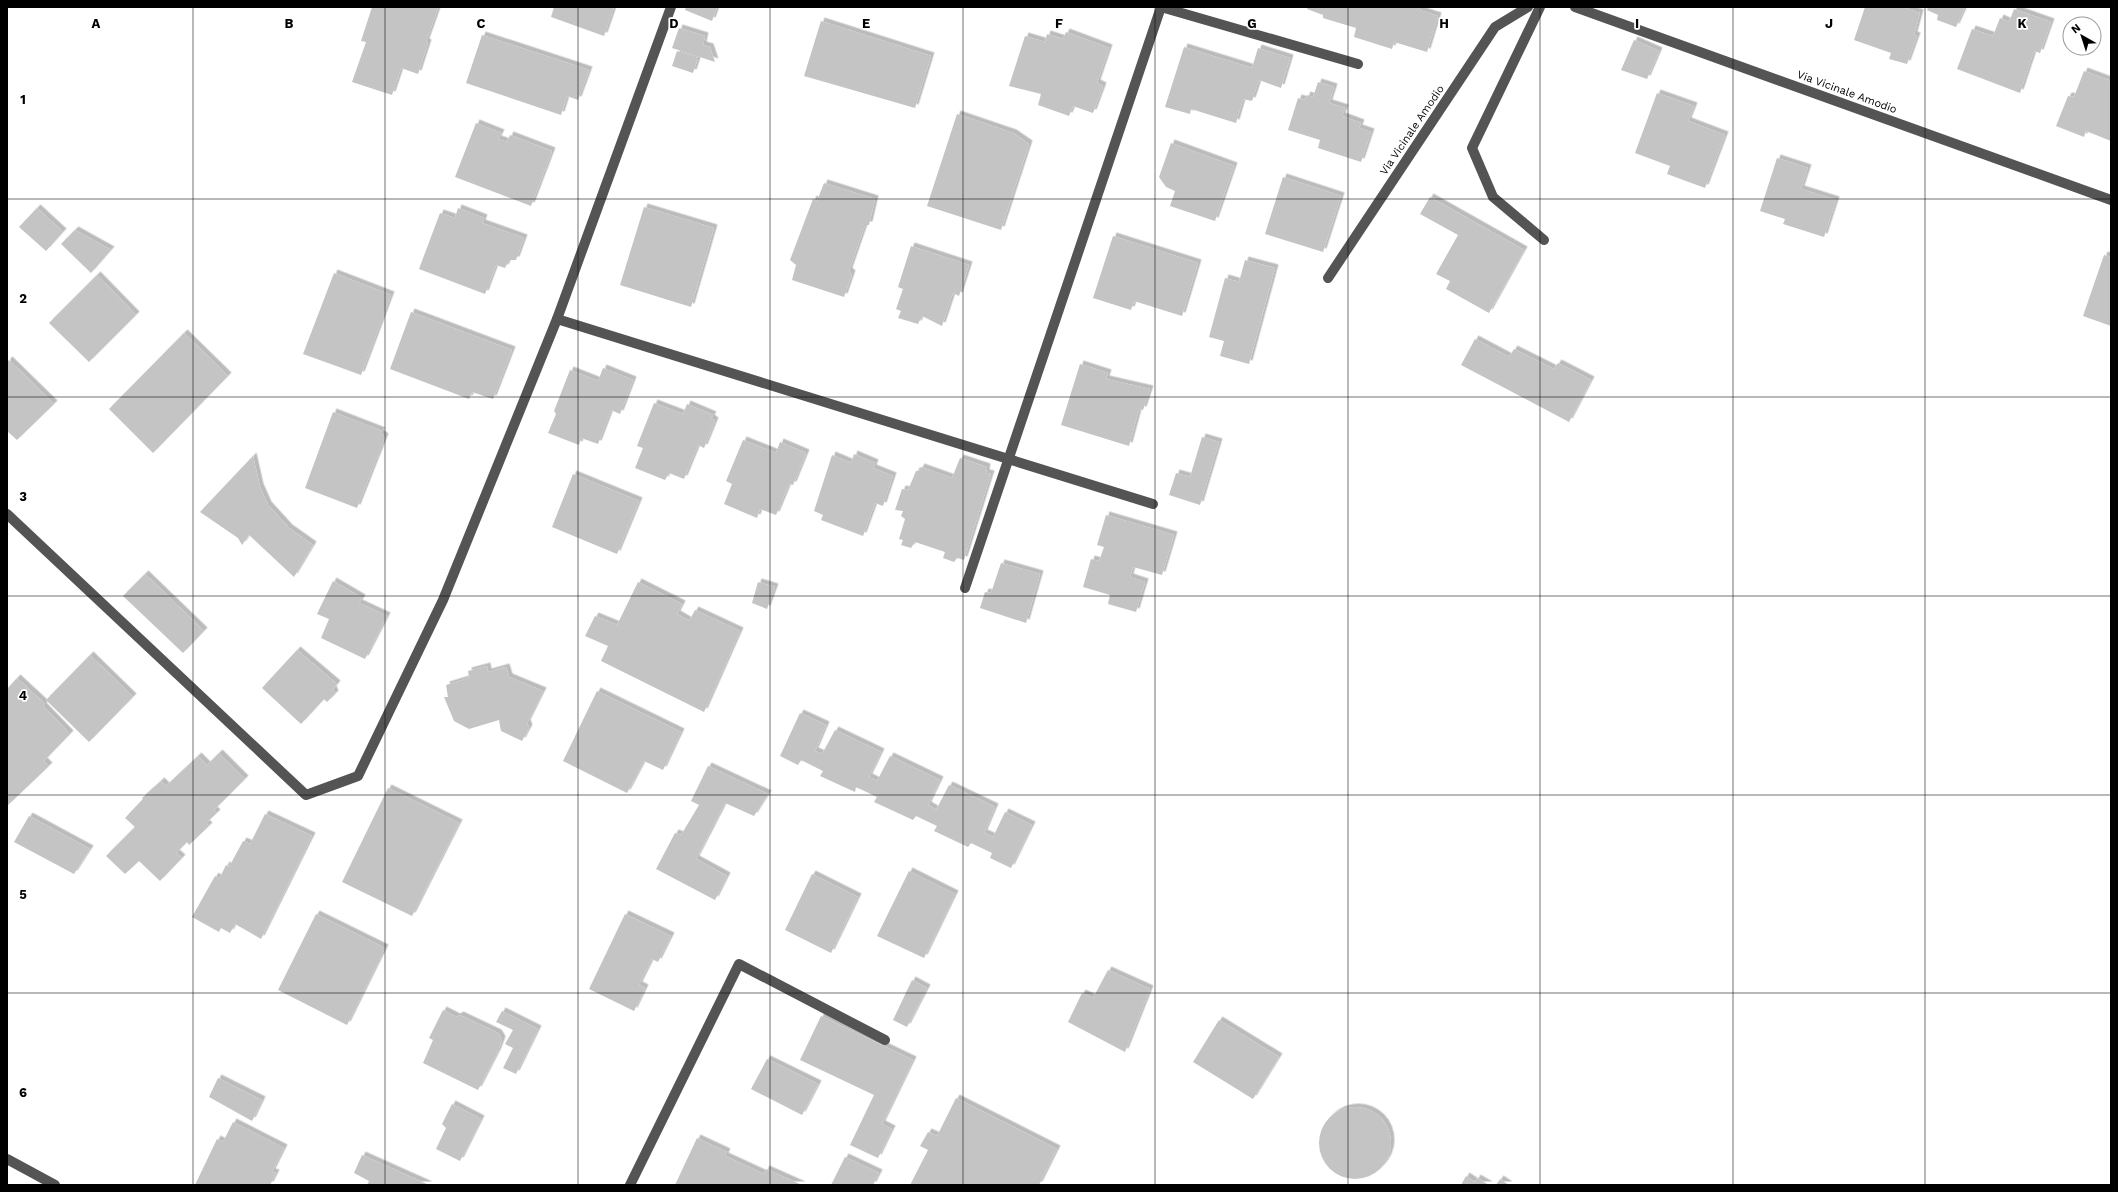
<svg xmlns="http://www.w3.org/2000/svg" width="2118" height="1192" viewBox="0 0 2118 1192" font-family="'Work Sans',sans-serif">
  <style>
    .building { fill: #c4c4c4; filter: url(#shadow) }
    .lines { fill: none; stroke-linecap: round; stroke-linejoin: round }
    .minor { stroke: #545454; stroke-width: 10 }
    .grid { fill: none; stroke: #000; stroke-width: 1; stroke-opacity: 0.55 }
    .labels { text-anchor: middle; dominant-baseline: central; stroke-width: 3.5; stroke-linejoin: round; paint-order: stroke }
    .street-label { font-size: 11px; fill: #000; stroke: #fff }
    .grid-label { font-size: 13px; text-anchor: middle; font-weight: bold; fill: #000; stroke: #fff; stroke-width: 3.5; stroke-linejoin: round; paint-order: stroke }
  </style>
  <defs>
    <filter id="shadow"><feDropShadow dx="3.5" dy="-3.5" stdDeviation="0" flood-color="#0004"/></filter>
  </defs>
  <rect width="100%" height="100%" fill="#fff"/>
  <g class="building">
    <path d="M372 7 438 8 426 42 428 43 418 74 401 68 392 95 352 82 366 42 361 41Z"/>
    <path d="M554 7H614L604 36 551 17Z"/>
    <path d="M686 7H717L712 21 685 10Z"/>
    <path d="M1308 7H1420L1419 10 1438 16 1427 52 1394 42 1392 49 1354 37 1356 28 1323 18V15L1307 9Z"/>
    <path d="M1865 7H1902L1920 13 1914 35 1917 36 1907 64 1889 59 1891 53 1854 40Z"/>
    <path d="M1928 7H1965L1956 27 1937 20 1938 15 1927 10Z"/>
    <path d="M2014 9 2051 22 2040 53 2034 51 2020 93 1957 69 1972 29 1993 36 2000 18 2009 22Z"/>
    <path d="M821 21 931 56 915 108 804 76Z"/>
    <path d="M679 28 705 36 703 45 710 47 715 62 672 48Z"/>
    <path d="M1066 32 1109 48 1097 83 1103 86 1093 113 1073 106 1069 116 1038 105 1041 94 1009 86 1025 36 1045 42 1047 34 1063 39Z"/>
    <path d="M482 35 589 70 578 100 567 96 561 115 466 83Z"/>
    <path d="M1634 40 1659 51 1647 79 1621 70Z"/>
    <path d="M1184 47 1252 68 1258 48 1290 58 1281 88 1259 80 1252 101 1243 99 1236 123 1191 109 1190 114 1165 107Z"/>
    <path d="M677 51 698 58 693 73 672 66Z"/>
    <path d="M2084 71 2111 81V141L2086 131 2084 137 2056 126 2068 96 2074 97Z"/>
    <path d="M1318 82 1334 87 1329 103 1345 108 1342 116 1361 123 1359 128 1371 132 1361 162 1318 148 1320 140 1288 130 1298 98 1305 100 1307 95 1313 97Z"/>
    <path d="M1657 93 1694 106 1688 121 1725 135 1705 188 1667 174 1670 166 1635 153Z"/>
    <path d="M957 114 1013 133 1029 144 1001 230 927 206Z"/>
    <path d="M476 123 501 133 498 139 507 142 510 135 552 151 531 206 455 177Z"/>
    <path d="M1171 143 1234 166 1215 221 1170 206 1175 191 1166 187 1159 177Z"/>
    <path d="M1777 158 1808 168 1801 189 1836 200 1824 237 1783 224 1785 219 1760 211Z"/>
    <path d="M1283 177 1341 196 1323 252 1265 234Z"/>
    <path d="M824 183 875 199 869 225H865L849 271 852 274 844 297 792 280 796 265 790 260 813 199 817 201Z"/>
    <path d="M1430 197 1524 250 1489 313 1446 289 1450 281 1436 274 1458 235 1420 214Z"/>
    <path d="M644 207 714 228 691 307 620 285Z"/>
    <path d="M37 208 63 232 46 251 19 227Z"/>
    <path d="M458 208 484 218 482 223 524 238 516 260H509L505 268 496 265 485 294 419 269 440 213 455 218Z"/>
    <path d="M75 230 111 250 91 273 61 244Z"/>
    <path d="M1113 236 1198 263 1182 316 1134 301 1131 310 1093 298Z"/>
    <path d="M911 246 969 265 959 296 953 293 942 326 922 316 918 324 898 318 901 311 896 309 903 289 898 287Z"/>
    <path d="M2104 255 2111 257V326L2083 316Z"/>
    <path d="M1245 260 1275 268 1249 364 1220 356 1224 341 1209 337 1225 278 1239 282Z"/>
    <path d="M334 273 391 295 361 375 303 354Z"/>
    <path d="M97 275 136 315 89 362 49 323Z"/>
    <path d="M411 312 512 350 493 399 472 392 469 399 390 369Z"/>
    <path d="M184 333 228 376 153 453 109 409Z"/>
    <path d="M1475 339 1509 357 1514 349 1554 369 1558 363 1591 380 1569 422 1461 365Z"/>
    <path d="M9 360 54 404 17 440 7 431V362Z"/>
    <path d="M1080 364 1108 373 1106 379 1150 389 1143 410 1139 409 1129 446 1061 425Z"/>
    <path d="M603 368 633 380 620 414 611 410 598 444 581 438 579 445 548 433 556 414 554 411 570 370 598 381Z"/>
    <path d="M654 403 683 414 687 404 713 415 711 418 715 421 704 448 698 445 684 479 669 473 665 480 635 468 643 448 637 446Z"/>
    <path d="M333 412 382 431 380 433 385 437 357 508 305 488Z"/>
    <path d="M1202 437 1219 442 1200 505 1169 495 1176 473 1190 477Z"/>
    <path d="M743 440 776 453 780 442 806 453 793 485 789 484 776 515 760 509 757 518 724 504 732 484 726 481Z"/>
    <path d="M854 454 875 463 873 468 893 476 883 506 875 503 863 536 821 520 823 515 814 511 832 455 851 463Z"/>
    <path d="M253 456 260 487 268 505 289 528 313 545 294 577 249 535 242 545 238 538 200 512Z"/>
    <path d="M960 458 987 467 986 473 991 474 964 560 957 558 954 562 943 558 945 552 915 542 911 548 901 545 903 540 899 539 905 519 901 516 903 511 895 510 902 489 908 490 916 471H919L921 467 952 478Z"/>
    <path d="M573 474 639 501 617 554 552 527Z"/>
    <path d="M1106 515 1174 535 1162 575 1133 567 1130 577 1145 582 1136 612 1108 604 1110 595 1083 587 1091 559 1099 561 1104 547 1097 545Z"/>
    <path d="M1001 563 1040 574 1026 623 980 608 985 592 991 593Z"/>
    <path d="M145 574 204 631 183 653 123 596Z"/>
    <path d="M333 581 362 598 359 603 387 616 365 659 321 638 329 619 317 614Z"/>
    <path d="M638 582 682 604 677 614 689 621 695 610 740 631 704 712 601 661 608 646 585 636 595 616 617 625Z"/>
    <path d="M758 582 775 587 767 609 752 603Z"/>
    <path d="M297 650 337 684 333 689 335 694 327 702 324 699 301 724 262 688Z"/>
    <path d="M90 655 133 697 89 742 46 700Z"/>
    <path d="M487 666 488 672 506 667 509 677 543 691 527 723 529 728 522 741 501 731 499 720 469 729 454 721 444 697H448L446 685 469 678 468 671Z"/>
    <path d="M17 678 45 704 43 706 70 734 44 761 49 766 7 806V689Z"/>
    <path d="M597 691 681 732 663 770 644 761 627 793 563 761Z"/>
    <path d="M800 713 826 725 815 751 822 754 835 730 881 752 869 777 877 781 890 756 940 780 928 805 936 810 949 785 995 807 984 833 993 837 1005 812 1032 825 1011 868 990 858 992 853 971 843 968 847 934 831 937 826 916 816 913 820 874 802 877 797 856 787 855 792 820 776 823 771 801 760 798 765 780 756Z"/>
    <path d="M219 753 245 779 214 810 217 813 206 823 209 826 189 845 187 842 176 853 182 858 160 881 139 861 125 874 106 856 135 827 125 818 143 799 142 798 161 781 166 786 198 756 207 765Z"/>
    <path d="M708 766 768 794 754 816 725 803 696 859 727 876 715 900 656 869 675 833 681 835 699 805 691 801Z"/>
    <path d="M388 788 459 823 412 916 342 882Z"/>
    <path d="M265 814 312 836 261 939 235 924 230 933 221 928 219 932 192 917 215 876 219 879 226 865 229 867 243 841 250 844Z"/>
    <path d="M29 816 90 849 74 874 14 842Z"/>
    <path d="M909 871 955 894 924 958 877 936Z"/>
    <path d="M812 874 858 897 831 953 785 930Z"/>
    <path d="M316 914 385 948 347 1025 278 990Z"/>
    <path d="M625 914 671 936 658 962 652 959 639 985 645 988 634 1011 589 989Z"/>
    <path d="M1108 970 1150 989 1125 1052 1068 1022 1082 993 1093 998Z"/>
    <path d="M912 980 927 988 907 1027 893 1020Z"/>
    <path d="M443 1010 457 1017 460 1015 498 1033 500 1036 502 1040 498 1051 478 1090 423 1063 433 1040 429 1038Z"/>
    <path d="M502 1011 538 1029 516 1074 503 1068 513 1048 505 1044 513 1030 496 1022Z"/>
    <path d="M821 1016 913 1060 882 1124 892 1129 878 1158 850 1145 874 1095 800 1060Z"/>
    <path d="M1219 1020 1279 1057 1253 1099 1193 1062Z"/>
    <path d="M767 1059 818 1084 802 1115 751 1089Z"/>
    <path d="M218 1078 262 1100 252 1121 209 1097Z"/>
    <path d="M956 1098 1057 1149 1039 1185H910L928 1150 920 1146 928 1132 937 1136Z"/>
    <path d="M452 1104 481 1119 460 1161 436 1149 446 1128 442 1124Z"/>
    <circle cx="1355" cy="1143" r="36"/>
    <path d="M233 1122 284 1148 272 1172 276 1173 270 1185H195L217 1139 223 1142Z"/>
    <path d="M697 1138 727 1152 725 1156 764 1174 766 1169 802 1185H675Z"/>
    <path d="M362 1155 429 1185H367L369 1181 354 1173Z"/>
    <path d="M845 1157 879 1173 873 1185H831Z"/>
    <path d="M1466 1176 1475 1182 1477 1178 1489 1185H1461Z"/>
    <path d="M1500 1179 1509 1185H1496Z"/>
  </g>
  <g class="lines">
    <g class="minor">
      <path d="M1161 7 1358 64"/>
      <path d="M1540 7 1472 148 1493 197 1544 240"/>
      <path d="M1575 7 2111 200"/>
      <path d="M1328 278 1495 27 1528 7"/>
      <path d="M557 319 1153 504"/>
      <path d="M7 514 306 795 358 776 443 600 557 319 671 7"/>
      <path d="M965 588 1161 7"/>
      <path d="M7 1159 55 1185"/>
      <path d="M630 1185 739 964 885 1040"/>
    </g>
  </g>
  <path class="grid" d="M193 7V1185M385 7V1185M578 7V1185M770 7V1185M963 7V1185M1155 7V1185M1348 7V1185M1540 7V1185M1733 7V1185M1925 7V1185M7 199H2111M7 397H2111M7 596H2111M7 795H2111M7 993H2111"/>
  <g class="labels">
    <g class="street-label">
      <text transform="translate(1847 92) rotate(20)">Via Vicinale Amodio</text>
      <text transform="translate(1412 130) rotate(-56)">Via Vicinale Amodio</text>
    </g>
  </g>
  <g class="grid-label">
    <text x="96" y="28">A</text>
    <text x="289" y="28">B</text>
    <text x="481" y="28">C</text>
    <text x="674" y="28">D</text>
    <text x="866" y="28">E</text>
    <text x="1059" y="28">F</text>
    <text x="1252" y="28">G</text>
    <text x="1444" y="28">H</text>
    <text x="1637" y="28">I</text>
    <text x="1829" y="28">J</text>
    <text x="2022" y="28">K</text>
    <text x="23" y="104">1</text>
    <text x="23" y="303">2</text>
    <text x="23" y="501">3</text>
    <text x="23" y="700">4</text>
    <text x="23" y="899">5</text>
    <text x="23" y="1097">6</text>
  </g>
  <rect width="2118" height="1192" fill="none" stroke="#000000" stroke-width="16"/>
  <g transform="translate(2082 36) rotate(321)"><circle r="19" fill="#ffffff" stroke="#999999"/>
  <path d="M0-3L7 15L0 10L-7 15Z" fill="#000000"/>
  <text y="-6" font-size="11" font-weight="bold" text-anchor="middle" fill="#000000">N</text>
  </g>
</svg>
